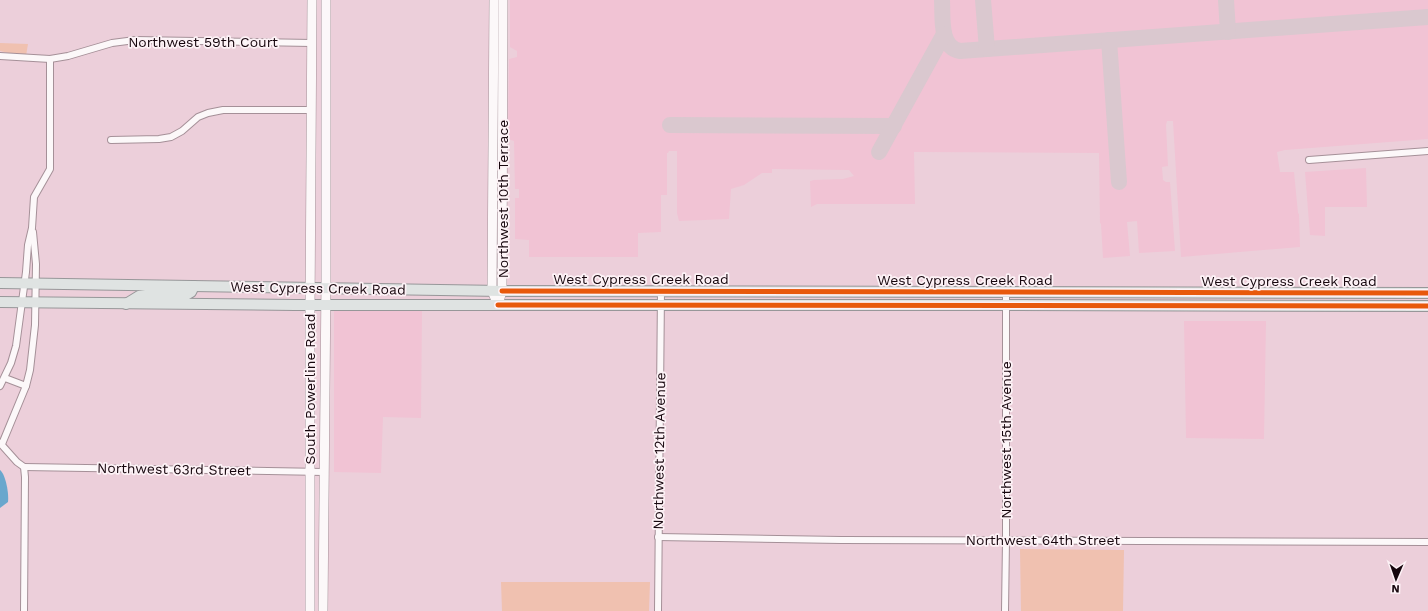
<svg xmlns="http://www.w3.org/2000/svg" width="1428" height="611" viewBox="0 0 1428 611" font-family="'Work Sans',sans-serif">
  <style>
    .built { fill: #f1c3d4 }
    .green { fill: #f0c1b0 }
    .water { fill: #69a7cd }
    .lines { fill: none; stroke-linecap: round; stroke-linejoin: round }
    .taxiway { stroke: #dac8cf; stroke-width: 16 }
    .street-casing { stroke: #a59098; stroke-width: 8 }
    .secondary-casing { stroke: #a59098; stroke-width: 10 }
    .primary-casing { stroke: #979799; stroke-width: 12 }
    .street { stroke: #fcf8f9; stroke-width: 6 }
    .secondary { stroke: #fcf8f9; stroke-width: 9 }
    .primary { stroke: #dfe3e2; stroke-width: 10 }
    .cycleway-casing { stroke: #fdf2f6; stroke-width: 8 }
    .cycleway { stroke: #e8590c; stroke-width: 5 }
    .labels { text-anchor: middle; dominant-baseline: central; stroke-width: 3.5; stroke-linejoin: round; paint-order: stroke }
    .street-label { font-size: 14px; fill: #16060d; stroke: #fdf2f6 }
  </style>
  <rect width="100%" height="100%" fill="#eccfda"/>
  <g class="built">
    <path d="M510 0H1428V139L1285 150 1277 152 1280 172H1294L1298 213 1299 214 1300 247 1181 257 1173 121H1167L1166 125 1168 166 1162 167 1163 180 1166 182H1170L1175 251 1139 253 1137 221 1127 222 1130 256 1103 258 1101 224 1100 223 1099 153 914 152 915 204H817L811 207 810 181 814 180 843 179 854 176 849 170 772 169V173H762L744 185 731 189 729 219 679 221 677 213V151H669L668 153H667V195H661V232L638 233V257H529V240L515 239V198H519V189H515L514 141 508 139 509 59 517 57V51L510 47Z"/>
    <path d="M1366 168 1367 207H1325V236L1310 235 1305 172Z"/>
    <path d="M334 311H422L421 418 383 417 381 473 334 472Z"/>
    <path d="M1184 321H1266L1264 439 1186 438Z"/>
  </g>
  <g class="green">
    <path d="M0 43 28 44 26 56 17 55 0 51Z"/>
    <path d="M1020 549 1124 550 1123 611H1021Z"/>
    <path d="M501 582H650L649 611H502Z"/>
  </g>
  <path class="water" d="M0 470C6 475 9 494 8 502L0 508Z"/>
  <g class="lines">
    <g class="taxiway">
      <path d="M942 0C943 16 939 48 960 51L1428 17"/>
      <path d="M983 0 987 49"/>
      <path d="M1226 0 1228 32"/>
      <path d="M1109 40 1119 182"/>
      <path d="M670 125 894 126"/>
      <path d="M879 152 944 34"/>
    </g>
    <g class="street-casing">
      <g id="street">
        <path d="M0 56 50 59 68 56 112 43 135 40 312 43"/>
        <path d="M111 140 159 139 171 137 182 131 198 117 208 113 223 110H311"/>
        <path d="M1309 160 1428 151"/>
        <path d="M5 378 26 386"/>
        <path d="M0 386 11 363 16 346 26 272 28 245 32 228 34 197 50 169V59"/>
        <path d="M0 443 17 462 24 467 25 477 24 611"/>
        <path d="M2 444 26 386 30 370 35 325 36 264 33 232"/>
        <path d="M24 467 324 472"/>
        <path d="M658 537 841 540 1428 542"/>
        <path d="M658 611 661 291"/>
        <path d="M1005 611 1006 540V292"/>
      </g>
    </g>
    <g class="secondary-casing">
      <g id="secondary">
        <path d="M494 0 492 291 498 305"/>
        <path d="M500 298 502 291 503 0"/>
        <path d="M310 611V314L312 0"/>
        <path d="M323 611 326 281V0"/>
      </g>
    </g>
    <g class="primary-casing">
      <g id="primary">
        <path d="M0 283 502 291 1428 293"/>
        <path d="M0 302 295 305H1006L1428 306"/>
        <path d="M126 304 139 296 146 295H186L191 292 194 286"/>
      </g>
    </g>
    <use href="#street" class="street"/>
    <use href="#secondary" class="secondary"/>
    <use href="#primary" class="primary"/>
    <g class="cycleway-casing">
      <g id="cycleway">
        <path d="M502 291 1428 293"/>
        <path d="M498 305 1428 306"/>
      </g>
    </g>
    <use href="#cycleway" class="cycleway"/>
  </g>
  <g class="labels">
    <g class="street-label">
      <text x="203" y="42">Northwest 59th Court</text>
      <text transform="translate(503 199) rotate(-90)">Northwest 10th Terrace</text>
      <text x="641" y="279">West Cypress Creek Road</text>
      <text x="965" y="280">West Cypress Creek Road</text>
      <text x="1289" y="281">West Cypress Creek Road</text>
      <text transform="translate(318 288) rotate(1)">West Cypress Creek Road</text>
      <text transform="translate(310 389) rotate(-90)">South Powerline Road</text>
      <text transform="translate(1006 440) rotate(-90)">Northwest 15th Avenue</text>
      <text transform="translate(659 451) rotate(-89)">Northwest 12th Avenue</text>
      <text transform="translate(174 469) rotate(1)">Northwest 63rd Street</text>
      <text x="1043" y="540">Northwest 64th Street</text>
    </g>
  </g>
  <g transform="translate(1396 579) rotate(182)" stroke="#fdf2f6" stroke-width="3" paint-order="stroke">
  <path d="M0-3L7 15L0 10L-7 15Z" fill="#16060d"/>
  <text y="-6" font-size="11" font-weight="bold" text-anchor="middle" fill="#16060d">N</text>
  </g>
</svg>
